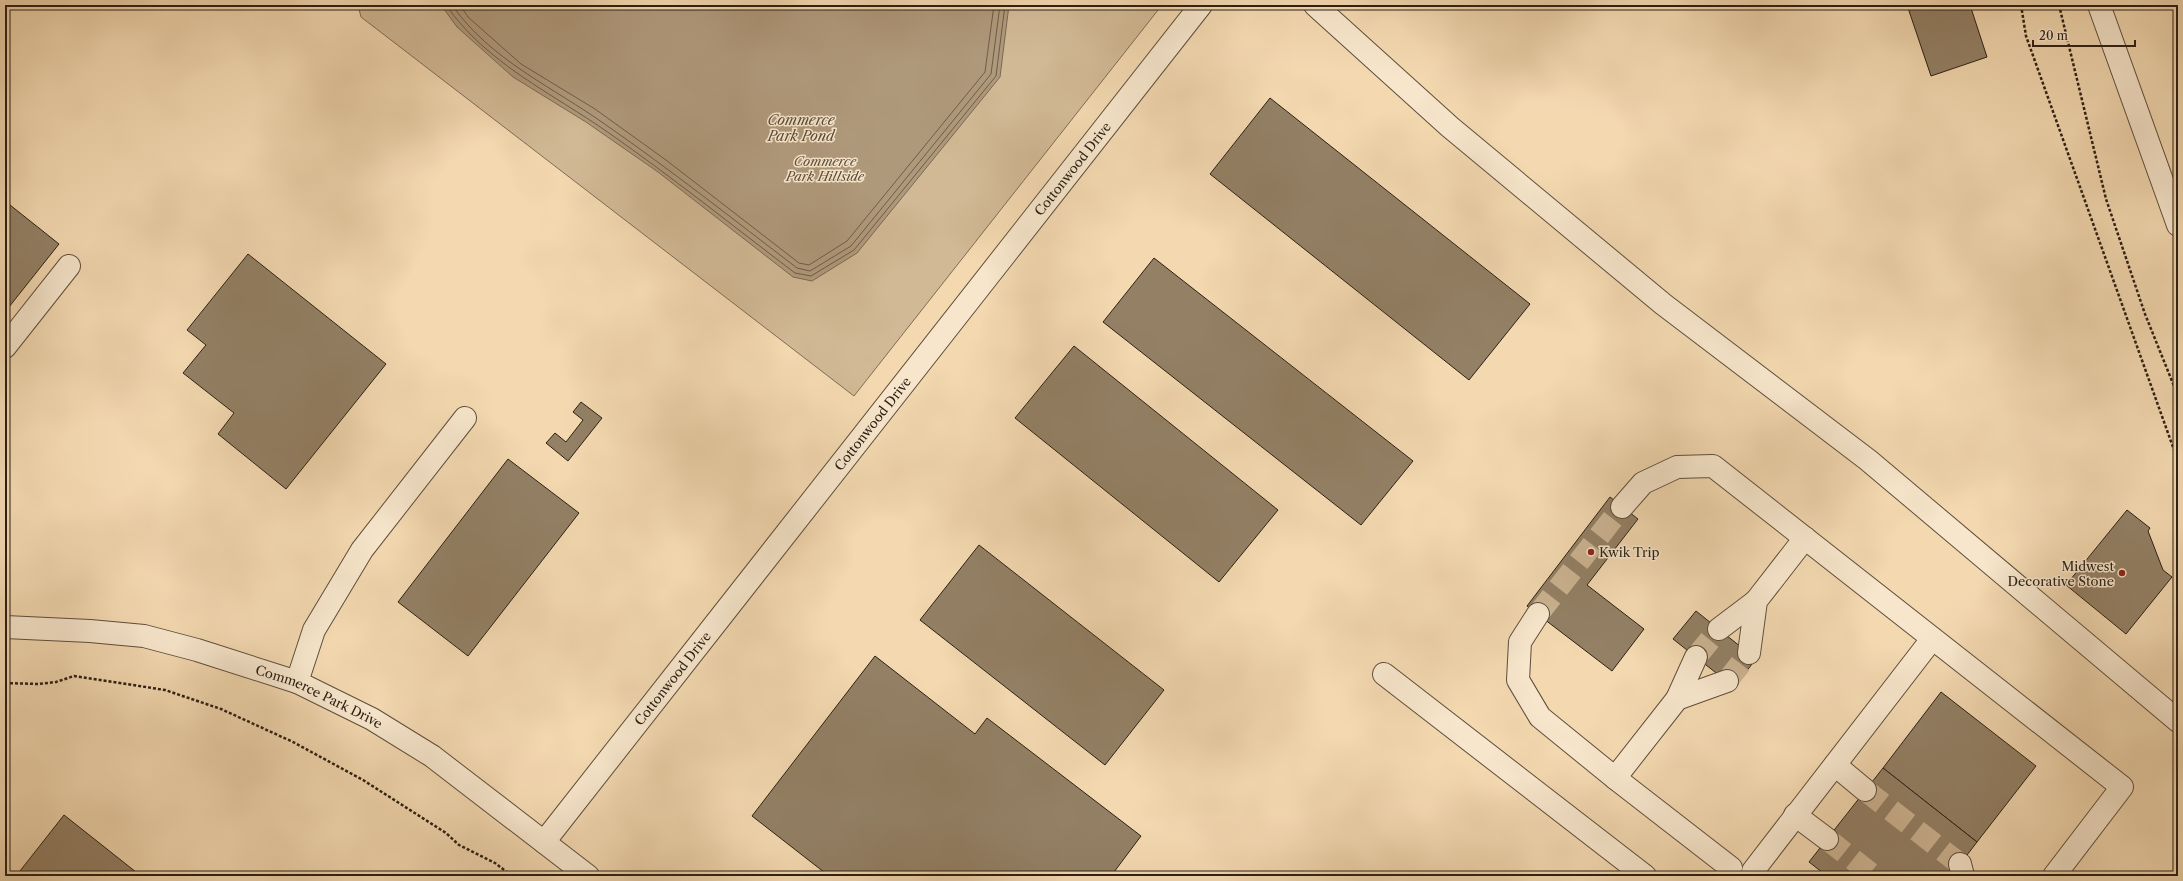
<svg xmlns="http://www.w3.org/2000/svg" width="2183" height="881" viewBox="0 0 2183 881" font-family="'Libre Caslon Text',serif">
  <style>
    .green { fill: #d1b995; stroke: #7e6c54 }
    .water { fill: #af997b; stroke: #7b6952 }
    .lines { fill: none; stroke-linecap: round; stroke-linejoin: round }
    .shore { stroke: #6e5c48; stroke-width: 1 }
    .building { fill: #938065; stroke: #2c2014 }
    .minor-tunnel { stroke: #cbb391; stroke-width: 22; stroke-dasharray: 22 11; stroke-linecap: butt }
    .minor-casing { stroke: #5e4e3b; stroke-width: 24 }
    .path { stroke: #2c2014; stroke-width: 2.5; stroke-dasharray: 3 2; stroke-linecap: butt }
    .minor { stroke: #f7e6cc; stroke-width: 22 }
    .poi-dot { fill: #8f2418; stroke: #f7e6cc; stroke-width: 1.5 }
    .labels { text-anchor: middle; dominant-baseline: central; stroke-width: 3; stroke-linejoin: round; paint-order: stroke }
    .park-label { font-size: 13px; font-style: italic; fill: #5e4e3b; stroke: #f7e6cc }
    .street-label { font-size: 13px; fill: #2c2014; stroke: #f7e6cc }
    .poi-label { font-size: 13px; fill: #2c2014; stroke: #f7e6cc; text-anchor: start }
    .water-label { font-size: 14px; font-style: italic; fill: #5a4a38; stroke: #f7e6cc }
  </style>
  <rect width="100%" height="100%" fill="#f3d8b0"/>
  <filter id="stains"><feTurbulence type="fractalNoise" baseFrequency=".005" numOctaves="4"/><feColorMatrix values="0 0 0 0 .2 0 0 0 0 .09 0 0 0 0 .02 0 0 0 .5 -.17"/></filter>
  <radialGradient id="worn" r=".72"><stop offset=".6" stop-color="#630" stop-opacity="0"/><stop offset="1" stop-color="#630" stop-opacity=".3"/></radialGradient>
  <path class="green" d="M358 5H1162L854 396 361 17Z"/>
  <path class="water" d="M441 5H1009L1000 77 857 253 812 281 793 277 658 172 586 122 513 77 457 27Z"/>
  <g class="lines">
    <g class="shore">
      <path d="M446 5C487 64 552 93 609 133 672 177 733 226 795 273L811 276 854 250 996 76 1005 5"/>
      <path d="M452 5C490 60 553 87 606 125 671 170 734 220 797 268L810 271 851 246 991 74 1000 5"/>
      <path d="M460 5 468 17 521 64 595 109 666 160 799 263 809 265 847 241 985 72 994 5"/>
    </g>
  </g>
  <g class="building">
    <path d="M1907 5H1970L1987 57 1931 76Z"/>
    <path d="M1270 98 1530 304 1469 380 1210 174Z"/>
    <path d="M5 201 59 244 5 312Z"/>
    <path d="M248 254 386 364 286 489 218 434 234 413 183 373 206 345 187 330Z"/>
    <path d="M1154 258 1413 461 1361 525 1103 322Z"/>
    <path d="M1074 346 1278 510 1219 582 1015 418Z"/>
    <path d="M581 402 602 418 568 461 546 443 555 433 566 442 583 420 573 412Z"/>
    <path d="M508 459 579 513 468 656 398 602Z"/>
    <path d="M1610 497 1638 519 1587 585 1644 629 1612 671 1527 606Z"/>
    <path d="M2127 510 2150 528 2148 531 2163 570 2172 577 2126 634 2066 585Z"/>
    <path d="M979 545 1164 690 1105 765 920 620Z"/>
    <path d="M1696 611 1756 659 1734 687 1673 639Z"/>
    <path d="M875 656 975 734 987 718 1141 836 1111 876H829L752 816Z"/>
    <path d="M1941 692 2036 766 1977 842 1883 768Z"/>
    <path d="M1883 768 1977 842 1951 876H1827L1809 862Z"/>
    <path d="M64 815 141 876H16Z"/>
  </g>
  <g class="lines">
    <g class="minor-tunnel">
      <path d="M1538 614 1622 507"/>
      <path d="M1696 657 1719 629"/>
      <path d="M1727 681 1749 653"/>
      <path d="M1865 790 1960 864"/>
      <path d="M1827 839 1874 876"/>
    </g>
    <g class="minor-casing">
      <g id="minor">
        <path d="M1315 5 1450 127 1663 304 1868 460 2178 721"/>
        <path d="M2099 5 2178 225"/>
        <path d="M5 347 69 266"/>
        <path d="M1622 507 1643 483 1677 467 1713 466 2122 787 2054 876"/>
        <path d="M1538 614 1520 642 1518 680 1540 717 1615 778 1731 868"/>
        <path id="s1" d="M5 627 90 631 144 636 197 650 297 682 372 719 432 756 588 876"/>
        <path d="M1719 629 1756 601"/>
        <path d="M1749 653 1756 601 1805 538"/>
        <path d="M1384 674 1645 876"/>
        <path d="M297 682 314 630 362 550 465 418"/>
        <path d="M1677 699 1696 657"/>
        <path d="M1835 765 1865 790"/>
        <path d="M1615 778 1677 699 1727 681"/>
        <path d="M1795 815 1827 839"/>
        <path id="s2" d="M544 842 1201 5"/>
        <path d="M1960 864 1963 876"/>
        <path d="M1753 871 1932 639"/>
      </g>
    </g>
    <g class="path">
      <path d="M2021 5 2026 36 2178 461"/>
      <path d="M2059 5 2106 199 2145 314 2178 396"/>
      <path d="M5 683 38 684 56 682 74 676 165 690 221 709 293 742 363 780 446 833 459 845 495 863 512 876"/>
    </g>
    <use href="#minor" class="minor"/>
  </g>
  <g class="poi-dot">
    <circle cx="1591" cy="552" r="4"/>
    <circle cx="2122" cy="573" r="4"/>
  </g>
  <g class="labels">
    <g class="park-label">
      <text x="825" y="161">Commerce<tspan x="825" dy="15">Park Hillside</tspan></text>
    </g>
    <g class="street-label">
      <text stroke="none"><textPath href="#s2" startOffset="856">Cottonwood Drive</textPath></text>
      <text stroke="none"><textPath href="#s2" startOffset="532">Cottonwood Drive</textPath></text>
      <text stroke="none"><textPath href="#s2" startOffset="208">Cottonwood Drive</textPath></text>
      <text stroke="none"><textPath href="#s1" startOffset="325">Commerce Park Drive</textPath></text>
    </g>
    <g class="poi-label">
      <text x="1599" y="552">Kwik Trip</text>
      <text x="2114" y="566" text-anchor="end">Midwest<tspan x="2114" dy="15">Decorative Stone</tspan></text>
    </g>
    <g class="water-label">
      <text x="801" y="120">Commerce<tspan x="801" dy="16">Park Pond</tspan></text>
    </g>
  </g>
  <rect width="2183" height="881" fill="none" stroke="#f3d8b0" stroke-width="20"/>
  <rect x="6" y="6" width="2171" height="869" fill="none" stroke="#2c2014" stroke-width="2"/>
  <rect x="10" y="10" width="2163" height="861" fill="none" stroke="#2c2014"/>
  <path d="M2033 40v6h102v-6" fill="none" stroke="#2c2014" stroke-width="2"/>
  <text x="2039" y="40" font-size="12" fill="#2c2014" stroke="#f7e6cc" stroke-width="3" paint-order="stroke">20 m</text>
  <rect width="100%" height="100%" filter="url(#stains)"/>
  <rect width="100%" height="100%" fill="url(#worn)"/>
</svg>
